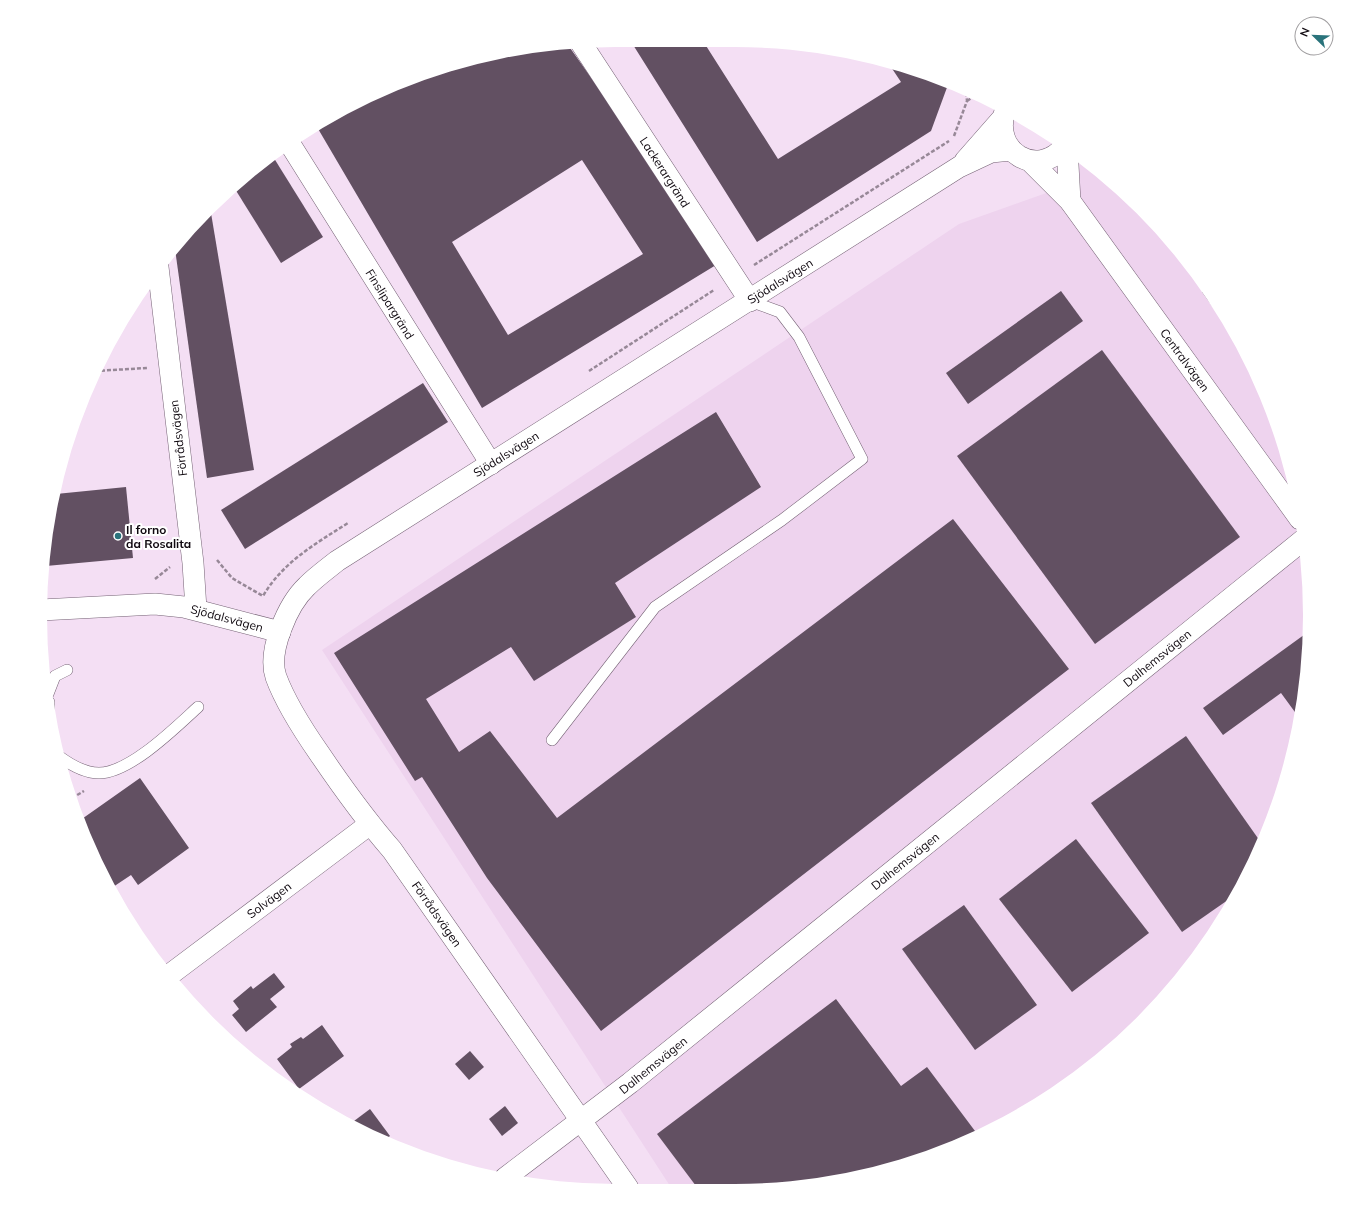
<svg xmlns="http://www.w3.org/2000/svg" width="1350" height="1231" viewBox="0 0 1350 1231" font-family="Mulish,sans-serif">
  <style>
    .built { fill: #eed3ee }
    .building { fill: #625062; fill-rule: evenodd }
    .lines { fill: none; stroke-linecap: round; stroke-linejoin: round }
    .service-casing { stroke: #746174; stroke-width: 12 }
    .minor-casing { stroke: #746174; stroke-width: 22 }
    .path { stroke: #978897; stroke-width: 2.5; stroke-dasharray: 4 2; stroke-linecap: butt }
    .service { stroke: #fff; stroke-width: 11 }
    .minor { stroke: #fff; stroke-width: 21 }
    .poi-dot { fill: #2a737b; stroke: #fff; stroke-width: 1.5 }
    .labels { text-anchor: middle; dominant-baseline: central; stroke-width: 4; stroke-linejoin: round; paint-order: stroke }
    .street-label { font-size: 12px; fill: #100910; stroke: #fff }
    .poi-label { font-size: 12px; font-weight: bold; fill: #100910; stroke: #fff; text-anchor: start }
  </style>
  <rect width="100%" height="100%" fill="#f4dff4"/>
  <path class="built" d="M1074 153 1142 209 1213 296 1266 395 1299 503 1310 615 1299 728 1266 836 1213 935 1142 1022 1054 1094 955 1147 847 1180 735 1191 672 1189 322 650 959 224 1049 192Z"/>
  <g class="building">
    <path d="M630 40 703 41 778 159 901 82 889 64 949 82 931 131 757 242Z"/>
    <path d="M568 45 628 130 716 265 482 408 317 127 361 99 503 51ZM582 160 643 254 508 335 452 242Z"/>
    <path d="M272 155 323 237 281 263 235 189 265 159Z"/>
    <path d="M211 213 254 470 207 478 175 249Z"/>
    <path d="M1158 229 1174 248 1179 254 1176 256Z"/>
    <path d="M1207 288 1213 296 1227 322 1225 324 1202 292Z"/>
    <path d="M1061 291 1083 321 968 404 946 373Z"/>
    <path d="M1102 350 1240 537 1095 644 957 456Z"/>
    <path d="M423 383 448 422 245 549 221 510Z"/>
    <path d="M716 412 761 487 615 583 636 617 534 681 511 647 426 699 459 752 490 731 557 818 953 519 1069 669 601 1031 487 878 422 777 415 781 334 653Z"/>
    <path d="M126 487 133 558 46 566 56 494Z"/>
    <path d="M1308 632 1300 719 1281 693 1223 735 1203 708Z"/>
    <path d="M1186 736 1262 844 1235 895 1182 932 1091 803Z"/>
    <path d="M140 778 189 848 138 885 131 875 113 887 84 836 79 821Z"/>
    <path d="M1076 839 1149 933 1072 992 999 899Z"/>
    <path d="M964 905 1037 1005 975 1050 902 949Z"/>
    <path d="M274 973 285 987 270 999 277 1007 246 1032 232 1015 239 1009 233 1001 251 986 253 989Z"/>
    <path d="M836 999 901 1086 927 1067 978 1135 955 1147 847 1180 735 1191 699 1190 657 1134Z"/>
    <path d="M322 1025 344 1056 299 1089 277 1059 292 1047 290 1044 301 1037 303 1039Z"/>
    <path d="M470 1051 484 1067 469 1080 455 1064Z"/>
    <path d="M505 1106 518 1123 502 1136 489 1119Z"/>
    <path d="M370 1109 390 1136 385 1140 350 1124Z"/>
  </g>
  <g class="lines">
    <g class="service-casing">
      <g id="service">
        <path d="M48 694 55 676 67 670"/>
        <path d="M49 702V712"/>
        <path d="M552 740 655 607 782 520 862 459 799 337 780 312 750 301"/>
        <path d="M60 757C71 765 85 773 99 773 130 773 176 727 198 707"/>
      </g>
    </g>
    <g class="minor-casing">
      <g id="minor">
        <path d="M581 43 750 301"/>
        <path d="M1005 111C991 151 1037 180 1065 146"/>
        <path d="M290 144 491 464"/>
        <path d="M1067 147 1070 201"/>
        <path d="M965 161 1001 120"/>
        <path d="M1030 161 1070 201 1300 519"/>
        <path d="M158 267 193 563 196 609"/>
        <path d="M41 610 155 604 184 607 280 632"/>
        <path d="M168 976 370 824"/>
        <path d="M505 1178 630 1083 1303 540"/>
        <path d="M628 1188 392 850C365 819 342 787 319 753 303 730 286 704 276 677 267 651 288 604 307 586 316 577 327 569 337 561L959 167 991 152 1011 150"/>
      </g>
    </g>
    <g class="path">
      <path d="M967 101 976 95"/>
      <path d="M954 136 967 101 966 90"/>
      <path d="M754 265 949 141"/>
      <path d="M95 371 147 368"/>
      <path d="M589 371 714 290"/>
      <path d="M217 560 232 578 263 596C283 562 315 544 348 523"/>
      <path d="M155 579 170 567"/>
      <path d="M72 798 84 791"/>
    </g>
    <use href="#service" class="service"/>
    <use href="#minor" class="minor"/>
  </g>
  <circle class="poi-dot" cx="118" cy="536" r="4"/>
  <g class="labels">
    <g class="street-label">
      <text transform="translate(665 172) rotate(57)">Lackerargränd</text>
      <text transform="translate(780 281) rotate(-32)">Sjödalsvägen</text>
      <text transform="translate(390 304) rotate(58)">Finslipargränd</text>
      <text transform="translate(1185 360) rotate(54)">Centralvägen</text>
      <text transform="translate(178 438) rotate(-97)">Förrådsvägen</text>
      <text transform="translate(506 454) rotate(-32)">Sjödalsvägen</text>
      <text transform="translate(227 618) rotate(15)">Sjödalsvägen</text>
      <text transform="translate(1157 658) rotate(-39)">Dalhemsvägen</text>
      <text transform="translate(905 861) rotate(-39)">Dalhemsvägen</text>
      <text transform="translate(269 900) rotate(-37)">Solvägen</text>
      <text transform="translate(437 914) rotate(55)">Förrådsvägen</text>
      <text transform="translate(653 1065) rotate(-39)">Dalhemsvägen</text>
    </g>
    <g class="poi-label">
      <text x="126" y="529">Il forno<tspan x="126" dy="14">da Rosalita</tspan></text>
    </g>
  </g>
  <path d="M0 0H1350V1231H0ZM615 47H735A568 568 0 0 1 1303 615V616A568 568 0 0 1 735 1184H615A568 568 0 0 1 47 616V615A568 568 0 0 1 615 47Z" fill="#fff" fill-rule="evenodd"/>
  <g transform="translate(1314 36) rotate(293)"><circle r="19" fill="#ffffff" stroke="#9f9d9f"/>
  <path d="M0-3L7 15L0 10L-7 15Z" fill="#2a737b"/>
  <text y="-6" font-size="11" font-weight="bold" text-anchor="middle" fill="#100910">N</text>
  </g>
</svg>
